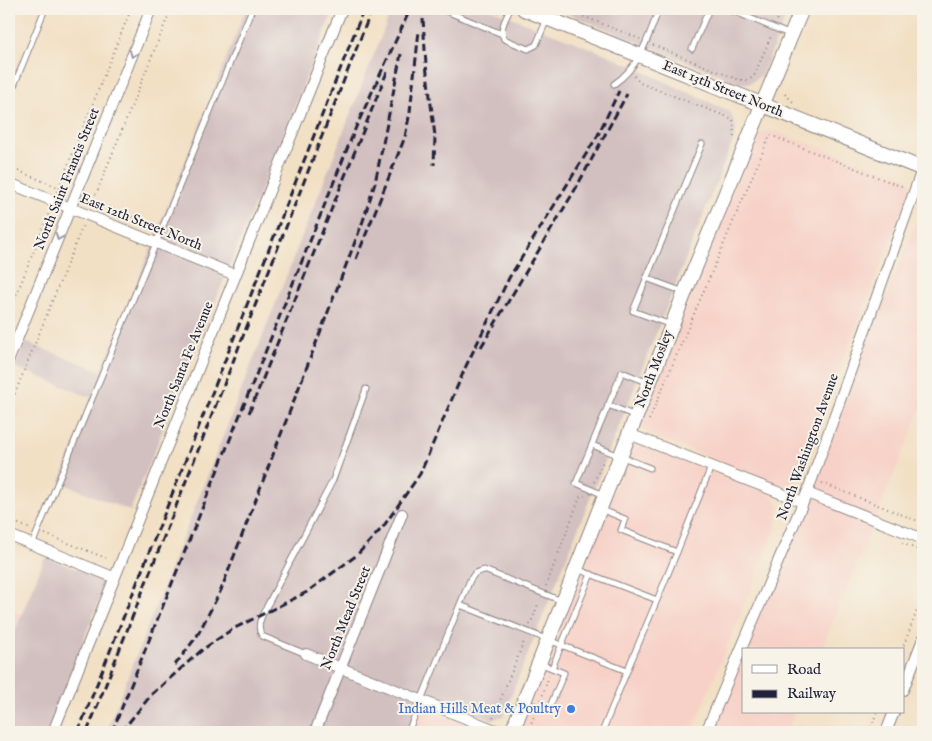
<svg xmlns="http://www.w3.org/2000/svg" width="932" height="741" viewBox="0 0 932 741" font-family="'IM FELL English',serif">
  <style>
    .built { fill: #f7d1c7 }
    .industrial { fill: #d2bfc0 }
    .lines { fill: none; stroke-linecap: round; stroke-linejoin: round }
    .lane-casing { stroke: #8a8180; stroke-width: 7 }
    .street-casing { stroke: #8a8180; stroke-width: 12 }
    .secondary-casing { stroke: #8a8180; stroke-width: 16 }
    .path { stroke: #8a8180; stroke-width: 2; stroke-dasharray: 1 4; stroke-linecap: butt }
    .lane { stroke: #fff; stroke-width: 5 }
    .street { stroke: #fff; stroke-width: 10 }
    .secondary { stroke: #fff; stroke-width: 14 }
    .rail { stroke: #22223b; stroke-width: 3; stroke-dasharray: 8 4; stroke-linecap: butt }
    .oneway { stroke: #9c9ca7 }
    .shop-dot { fill: #3f7fe0; stroke: #f7f3e8; stroke-width: 2 }
    .labels { text-anchor: middle; dominant-baseline: central; stroke-width: 4; stroke-linejoin: round; paint-order: stroke }
    .street-label { font-size: 14px; fill: #22223b; stroke: #f7f3e8 }
    .shop-label { font-size: 14px; fill: #366cbe; stroke: #f7f3e8; text-anchor: end }
  </style>
  <rect width="100%" height="100%" fill="#f7f3e8"/>
  <filter id="ink" filterUnits="userSpaceOnUse"><feTurbulence type="fractalNoise" baseFrequency=".02" numOctaves="2"/><feDisplacementMap in="SourceGraphic" scale="10" xChannelSelector="R" yChannelSelector="G"/><feConvolveMatrix kernelMatrix="1 2 1 2 8 2 1 2 1" color-interpolation-filters="sRGB"/></filter>
  <filter id="wash" filterUnits="userSpaceOnUse"><feTurbulence type="fractalNoise" baseFrequency=".0096" numOctaves="4" result="noise"/><feDisplacementMap in="SourceGraphic" scale="20" xChannelSelector="R" yChannelSelector="G"/><feGaussianBlur stdDeviation="1.12" result="paint"/><feColorMatrix in="noise" values="0 0 0 0 0 0 0 0 0 0 0 0 0 0 0 0 0 1.4 0 .05"/><feComposite in="paint" operator="in"/></filter>
  <g filter="url(#wash)">
    <rect width="100%" height="100%" fill="#f2e0c5"/>
    <g class="built">
      <path d="M774 131 907 178 911 184 910 192 794 482 788 485 776 484 649 434 643 429 642 421 750 147 756 138 764 132Z"/>
      <path d="M923 205V404L821 650H745Z"/>
      <path d="M641 444 773 496 779 507 776 527 692 732H524L523 723 630 451 635 446Z"/>
      <path d="M9 609 21 614 9 646Z"/>
      <path d="M743 654V712H795L787 732H711Z"/>
      <path d="M422 707 486 732H411Z"/>
    </g>
    <g class="industrial">
      <path d="M246 9H334L130 511 60 482 92 398 15 367 25 342 102 371Z"/>
      <path d="M392 9H490L608 55 730 112 734 120 736 130 733 141 503 716 491 720 427 694 411 732H106Z"/>
      <path d="M557 9H789L762 75 750 83H739Z"/>
      <path d="M45 557 101 579 104 583V588L47 732H9V646Z"/>
    </g>
  </g>
  <g filter="url(#ink)">
    <g class="lines">
      <g class="lane-casing">
        <g id="lane">
          <path d="M441 9 502 34"/>
          <path d="M510 9C506 19 499 28 504 39L528 49 536 45 547 19"/>
          <path d="M728 9 791 35"/>
          <path d="M692 49 709 9"/>
          <path d="M614 84C640 67 648 37 659 9"/>
          <path d="M9 98 45 9"/>
          <path d="M646 278 684 292"/>
          <path d="M671 325 633 311 702 144"/>
          <path d="M608 405 636 416"/>
          <path d="M592 445 650 468"/>
          <path d="M604 495 576 483 622 372 649 383"/>
          <path d="M600 509 625 519 621 530 677 552 657 600"/>
          <path d="M32 545 252 9"/>
          <path d="M677 552 711 467"/>
          <path d="M460 605 627 671 657 600 577 569"/>
          <path d="M306 654 262 636C255 625 263 614 268 604L333 480 366 389"/>
          <path d="M552 668 591 574"/>
          <path d="M525 702 548 711 564 673 539 663"/>
          <path d="M408 732 470 580 475 573 484 570 562 601"/>
          <path d="M602 732 627 671"/>
        </g>
      </g>
      <g class="street-casing">
        <g id="street">
          <path d="M9 183 235 275"/>
          <path d="M9 359 151 9"/>
          <path d="M629 434 803 502"/>
          <path d="M807 493 923 539"/>
          <path d="M9 535 113 577"/>
          <path d="M306 654 500 732"/>
          <path d="M903 690 923 639"/>
          <path d="M53 732 342 9"/>
          <path d="M315 732 402 514"/>
          <path d="M706 732 807 493 923 167"/>
          <path d="M886 732 894 712"/>
        </g>
      </g>
      <g class="secondary-casing">
        <g id="secondary">
          <path d="M524 9 923 169"/>
          <path d="M512 732 685 292 802 9"/>
        </g>
      </g>
      <g class="path">
        <path d="M488 9 499 13"/>
        <path d="M565 9 640 39"/>
        <path d="M777 20 782 9"/>
        <path d="M653 45 739 80H749L754 76 771 36"/>
        <path d="M634 76 640 83 733 119 734 138"/>
        <path d="M785 94 794 103"/>
        <path d="M9 167 67 191"/>
        <path d="M57 192 131 9"/>
        <path d="M85 198 155 226"/>
        <path d="M92 204 171 9"/>
        <path d="M9 313 50 211"/>
        <path d="M9 408 83 225"/>
        <path d="M649 420 770 135 900 186 905 185"/>
        <path d="M594 482 604 459"/>
        <path d="M822 483 923 523"/>
        <path d="M9 520 31 529"/>
        <path d="M45 534 106 558"/>
        <path d="M902 543 923 552"/>
        <path d="M546 586 580 497 585 496"/>
        <path d="M530 625 539 602"/>
        <path d="M902 650 923 595"/>
        <path d="M541 700 549 676"/>
        <path d="M493 718 525 639"/>
        <path d="M528 732 535 713"/>
        <path d="M869 732 877 712"/>
      </g>
      <use href="#lane" class="lane"/>
      <use href="#street" class="street"/>
      <use href="#secondary" class="secondary"/>
      <g class="rail">
        <path d="M664 15 667 9"/>
        <path d="M423 19 426 65 435 136 434 165"/>
        <path d="M356 259 405 137 410 112 419 31"/>
        <path d="M481 347 576 188 627 94"/>
        <path d="M249 413 387 72"/>
        <path d="M175 665 197 636 221 590 363 221 375 183 401 54"/>
        <path d="M78 732 364 9"/>
        <path d="M87 732 372 9"/>
        <path d="M112 732 356 127 408 14"/>
        <path d="M121 732 152 694 202 650 231 630 307 592 357 555 383 527 420 474 466 366 509 278 598 135 619 91"/>
      </g>
    </g>
    <defs><path id="oneway-chevron" d="M-2-3.5L2.5 0L-2 3.5" fill="none" stroke-width="1.6" stroke-linecap="round" stroke-linejoin="round" transform="scale(1.25)"/></defs>
    <g class="oneway">
      <use href="#oneway-chevron" transform="translate(133 54) rotate(112)"/>
      <use href="#oneway-chevron" transform="translate(59 237) rotate(112)"/>
    </g>
  </g>
  <circle class="shop-dot" cx="571" cy="709" r="5"/>
  <g class="labels">
    <g class="street-label">
      <text transform="translate(723 89) rotate(22)">East 13th Street North</text>
      <text transform="translate(67 179) rotate(-68)">North Saint Francis Street</text>
      <text transform="translate(141 222) rotate(22)">East 12th Street North</text>
      <text transform="translate(184 365) rotate(-68)">North Santa Fe Avenue</text>
      <text transform="translate(654 369) rotate(-69)">North Mosley</text>
      <text transform="translate(808 447) rotate(-70)">North Washington Avenue</text>
      <text transform="translate(346 618) rotate(-68)">North Mead Street</text>
    </g>
    <g class="shop-label">
      <text x="561" y="709">Indian Hills Meat &amp; Poultry</text>
    </g>
  </g>
  <rect width="932" height="741" fill="none" stroke="#f7f3e8" stroke-width="30"/>
  <rect x="742" y="648" width="162" height="65" fill="#f7f3e8" stroke="#a29fa3"/>
  <rect x="752" y="665" width="25" height="8" fill="#ffffff" stroke="#a29fa3"/>
  <text x="787" y="674" font-size="15" fill="#22223b">Road</text>
  <rect x="752" y="690" width="25" height="8" fill="#22223b" stroke="#a29fa3"/>
  <text x="787" y="698" font-size="15" fill="#22223b">Railway</text>
</svg>
